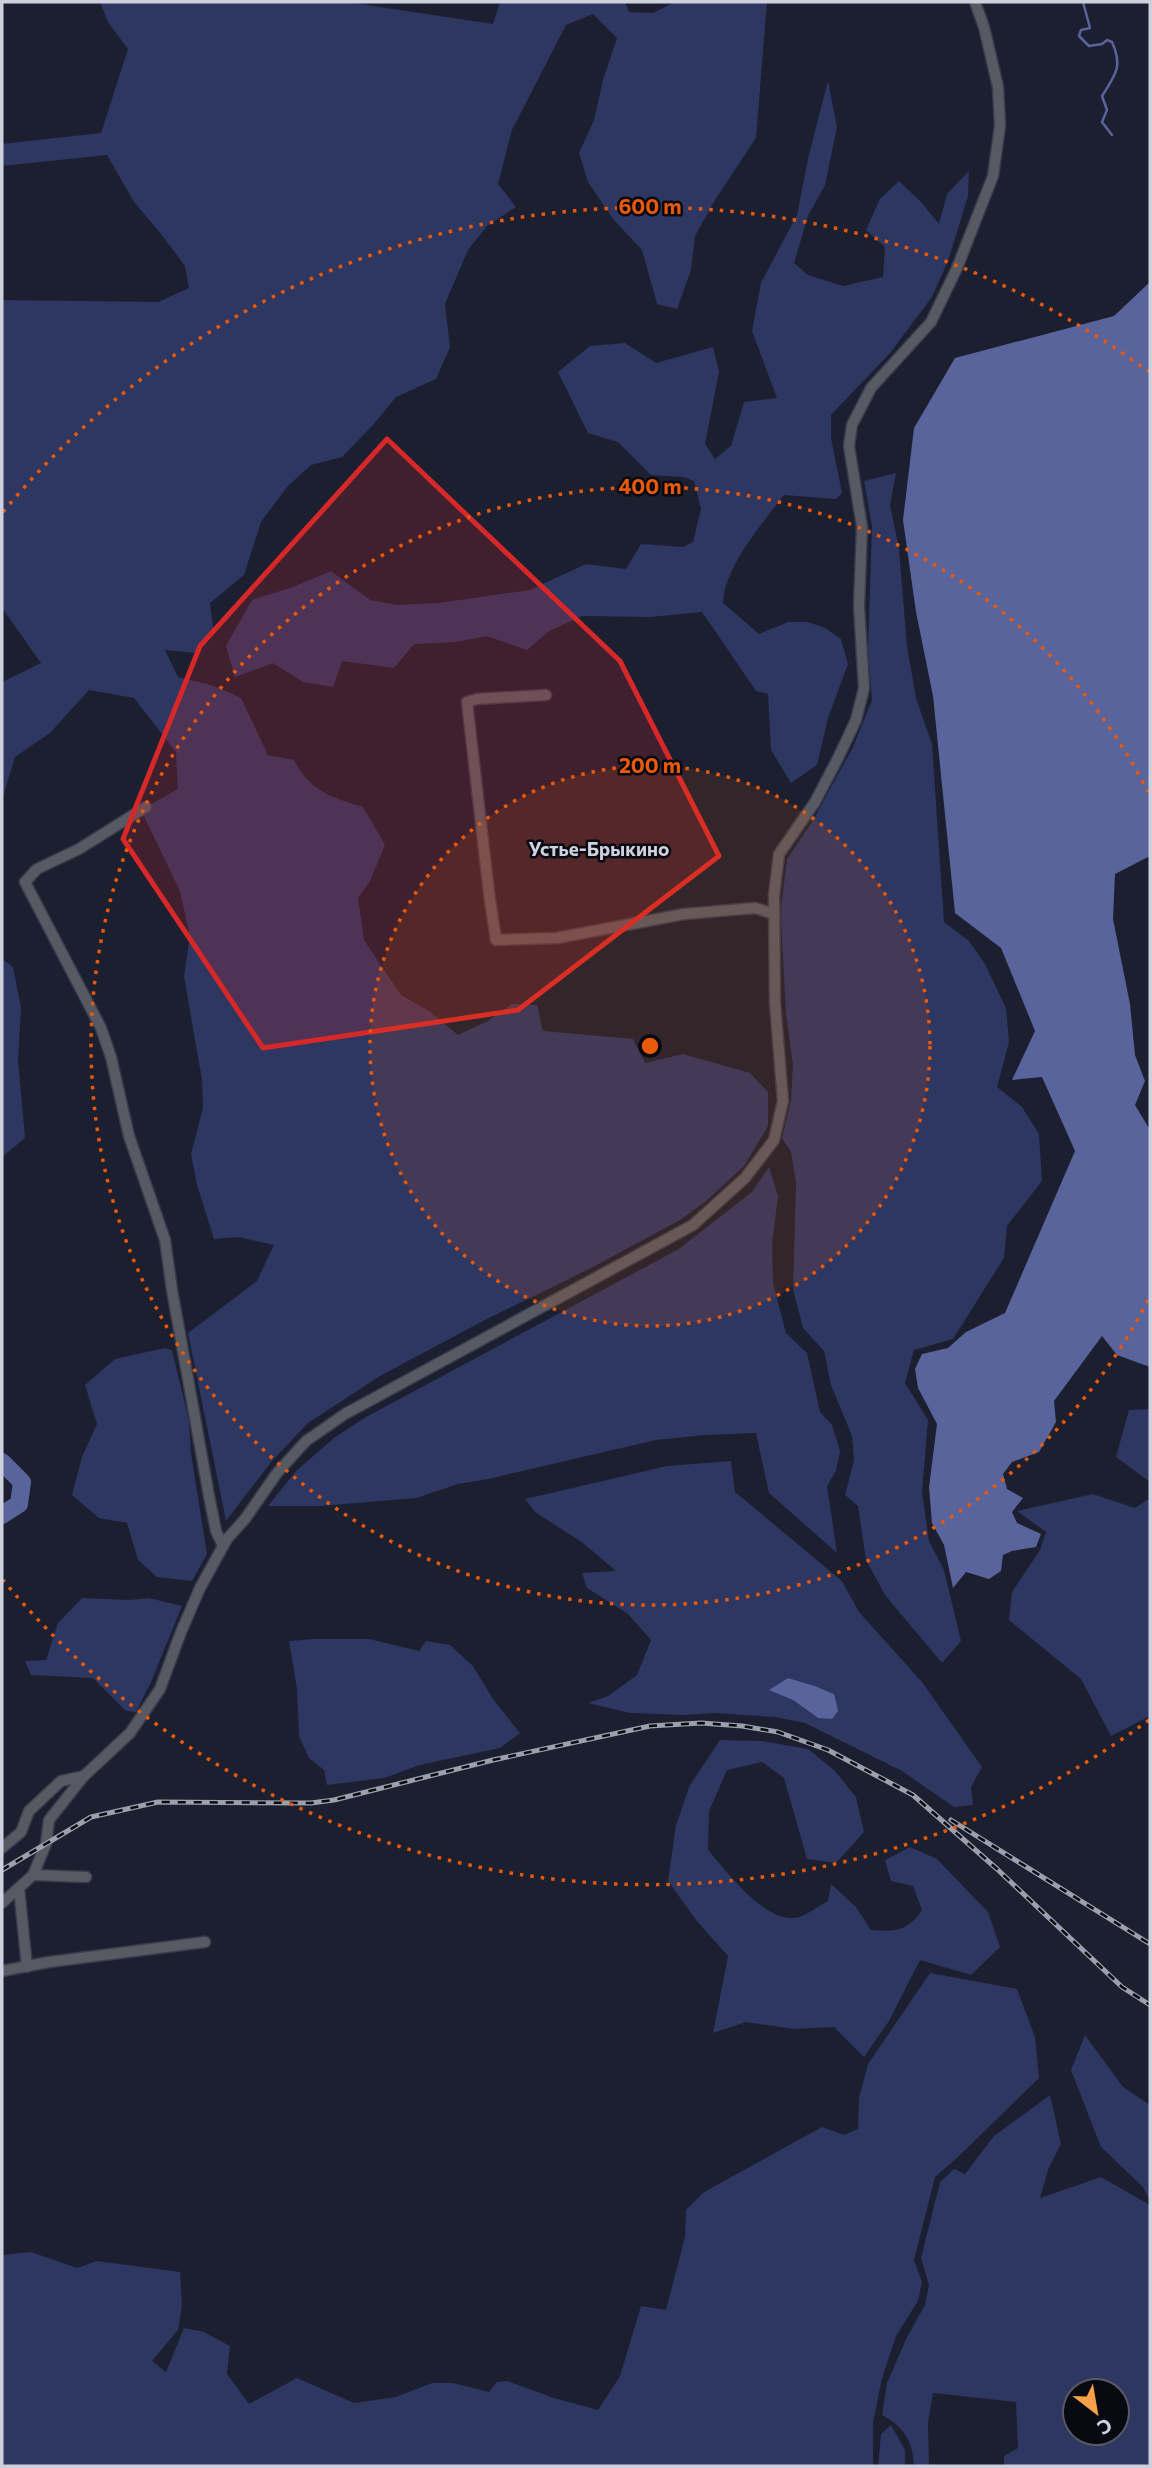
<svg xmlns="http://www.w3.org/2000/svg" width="1152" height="2468" viewBox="0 0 1152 2468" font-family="Commissioner,sans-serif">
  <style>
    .green { fill: #2e3662; fill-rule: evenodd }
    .water { fill: #58649b }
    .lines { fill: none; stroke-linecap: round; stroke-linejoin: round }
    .stream { stroke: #58649b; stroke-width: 2.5 }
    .river { stroke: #58649b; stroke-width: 18 }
    .minor-casing { stroke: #383b4c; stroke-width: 13 }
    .minor { stroke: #575963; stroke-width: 10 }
    .rail-casing { stroke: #9c9fac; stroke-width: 5 }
    .rail { stroke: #080911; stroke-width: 2.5; stroke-dasharray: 8; stroke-linecap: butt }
    .marked { fill: #d62828; fill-opacity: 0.2; stroke: #d62828; stroke-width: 5; stroke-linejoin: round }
    .ring { fill: none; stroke: #e8590c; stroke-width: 3.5; stroke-dasharray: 3.5 7 }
    .labels { text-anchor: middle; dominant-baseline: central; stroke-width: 5; stroke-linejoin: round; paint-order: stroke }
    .neighbourhood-label { font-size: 19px; font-weight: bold; fill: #ced1dd; stroke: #080911 }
    .centre { fill: #e8590c; stroke: #080911; stroke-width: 3.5 }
    .ring-label { font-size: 21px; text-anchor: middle; font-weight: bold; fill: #e8590c; stroke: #080911; stroke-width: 5; stroke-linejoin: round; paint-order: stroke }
  </style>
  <rect width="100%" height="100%" fill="#1b1f30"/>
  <g class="green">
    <path d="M100 2H347L493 24 500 2H625L629 12 653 13 675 2H767L756 138 715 200 695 236 691 270 677 309 657 304 642 250 613 219 588 182 579 153 594 120 603 80 617 38 593 14 566 25 512 130 498 184 516 207 487 226 468 250 445 304 450 347 436 379 396 397 373 425 342 457 311 465 287 487 261 522 244 575 210 603 213 627 195 653 165 650 178 677 214 686 241 698 268 755 294 760C310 791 330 797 363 807L385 845 370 881 358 898 364 940 401 995 429 1011 458 1035 488 1021 512 1004 537 1005 543 1031 633 1039 645 1063 683 1054 750 1073 768 1092V1126L744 1166 706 1201 680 1220 591 1268 485 1320 380 1376 308 1423 272 1461 226 1521 188 1333 257 1281 274 1245 238 1237 214 1239 197 1185 191 1154 203 1108 202 1080 184 976 190 936 180 891 141 810 178 789 176 752 134 698 89 690 50 733 15 757 2 800V682L41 663 2 608V300L158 302 189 288 185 266 161 234 134 202 107 155 2 166V144L101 133 128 49 108 22Z"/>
    <path d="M828 81 837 127 825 185 808 216 794 263 808 275 843 286 883 277 885 247 866 230 880 199 899 181 922 203 939 224 947 194 969 171 968 196 948 261 932 297 890 353 831 415V438L842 493 836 499 784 495C762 524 725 566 723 603L759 634 788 622H808L825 628 841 639 848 664 828 718 817 765 791 783 771 750 768 694 756 691 702 612 650 617 582 616 549 631 527 650 487 636 456 642 414 644 394 668 342 661 333 687 303 682 273 663 235 677 226 646 252 600 293 587 331 571 370 600 397 605 439 603 530 590 586 564 626 569 641 544 683 547 693 542 701 509 694 481 683 477 651 475 618 442 588 433 558 372 590 346 625 343 656 363 713 347 719 372 705 444 715 459 731 446 744 402 777 398 752 331 761 283 797 215 809 154Z"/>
    <path d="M896 473 890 505 899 549 907 646 916 698 932 744 944 922 969 941 985 964 1006 1008 1009 1042 997 1087 1022 1107 1039 1134 1042 1181 1007 1226 1004 1258 953 1339 914 1350 905 1383 928 1420 922 1492 929 1541 944 1570 961 1641 942 1663 885 1595 866 1560 858 1506 845 1495 854 1460 852 1436 831 1385 824 1351 803 1328 793 1290 796 1182 791 1152 782 1138 791 1101 793 1065 786 1012 782 940 781 909 787 859 812 822 853 747 872 700 868 650 872 526 864 481Z"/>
    <path d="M2 959 13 967 21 1008 18 1060 25 1138 2 1157Z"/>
    <path d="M769 1167 778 1196 772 1244 773 1283 786 1333 807 1353 820 1412 832 1425 840 1451 836 1471 827 1486 837 1553 769 1493 756 1433 705 1435 656 1440 488 1479 458 1484 416 1498 321 1506H268L296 1471 334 1438 366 1417 679 1249 752 1192Z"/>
    <path d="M165 1348 172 1350 189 1421 191 1453 207 1554 192 1581 157 1577 138 1560 127 1523 99 1518 72 1495 82 1457 97 1424 85 1385 115 1359Z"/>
    <path d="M1150 1409V1482L1116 1457 1129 1410Z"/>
    <path d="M731 1461 735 1492 842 1581 859 1612 922 1682 982 1767 971 1787 973 1805 954 1807 902 1771 805 1723 775 1717 713 1713 685 1715 630 1713 588 1703 608 1696 637 1675 651 1640 628 1614 587 1588 582 1573 616 1571 583 1543 535 1512 525 1499 667 1466ZM788 1678 815 1686 834 1694 818 1718 793 1700 770 1690Z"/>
    <path d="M1093 1494 1135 1508 1150 1498V1716L1111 1736 1081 1679 1009 1620 1012 1592 1040 1550 1046 1532 1017 1511Z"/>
    <path d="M82 1598 130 1600 149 1598 182 1606 151 1682 136 1712 126 1711 93 1678 31 1675 25 1661 46 1660 58 1623Z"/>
    <path d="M314 1639H369L419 1651 426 1641 450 1645 473 1666 493 1699 520 1733 500 1748 420 1765 384 1778 327 1785 324 1770 309 1758 299 1736 297 1689 289 1641Z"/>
    <path d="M720 1740 762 1741 808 1749 835 1771 856 1797 864 1832 836 1863 807 1859 784 1778 762 1762 727 1770 709 1811 708 1850C727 1872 762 1919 793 1918 804 1918 818 1906 828 1901L831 1884 856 1907 871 1930C895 1932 908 1931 922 1910L913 1886 891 1881 885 1860 910 1847 937 1859 988 1912 1000 1947 971 1975 920 1960 889 2021 864 2057 834 2027 794 2029 746 2022 713 2033 728 1956 696 1920 668 1881 676 1825 690 1785Z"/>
    <path d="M930 1973 1017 1989 1035 2037 1039 2078 958 2157 935 2177 914 2260 922 2282 918 2301 896 2336 882 2378 873 2423V2466H2V2255L31 2252 77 2268 97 2261 180 2272 182 2305 178 2330 152 2361 166 2372 184 2328 204 2332 230 2346 227 2374 249 2404 297 2378 354 2403 396 2397 432 2383H453L489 2392 497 2382 507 2381 554 2398 598 2410 620 2376 641 2306 666 2310 685 2237 686 2210 704 2192 822 2127 844 2135 858 2129 859 2098 868 2064Z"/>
    <path d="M1085 2035 1123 2087 1150 2105V2201L1143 2187 1101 2147 1071 2070Z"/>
    <path d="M1050 2095 1061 2144 1048 2170 1040 2198 1101 2177 1150 2205V2466H1004V2456L1018 2448 1016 2402 933 2393 928 2423 929 2466H914C913 2441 904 2427 882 2415L887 2383 907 2337 925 2305 929 2285 921 2258 940 2182 954 2169 965 2174 994 2136ZM1075 2391H1117V2433H1075Z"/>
    <path d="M891 2425 905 2450V2466H878L881 2434Z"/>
  </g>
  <g class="water">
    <path d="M1150 282V856L1115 874 1113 919 1130 1004 1135 1055 1145 1081 1135 1105 1150 1130V1367L1117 1355 1102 1336 1054 1401 1056 1422 1039 1452 1012 1462 1003 1474 1007 1489 1023 1498 1012 1512 1017 1523 1041 1534 1036 1547 1012 1551 1003 1555 1001 1571 989 1579 966 1572 953 1588 944 1545 932 1523 929 1487 937 1424 918 1388 915 1369 922 1354 948 1348 966 1332 1005 1313 1075 1151 1042 1077 1012 1080 1035 1031 1001 948 955 913 933 696 916 612 903 520 914 428 955 358 1114 316Z"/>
    <path d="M788 1678 815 1686 834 1694 838 1711 832 1719 818 1718 793 1700 769 1690Z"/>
  </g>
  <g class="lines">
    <path class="stream" d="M1083 2 1090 28 1081 30 1079 36 1089 46 1102 44 1107 40 1112 42C1123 66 1116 74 1102 96L1107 110 1102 122 1112 135"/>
    <path class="river" d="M2 1462 22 1482 19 1504 2 1515"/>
    <g class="minor-casing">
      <g id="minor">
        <path d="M546 695 477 699 467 702 489 893 496 940 557 938 684 914 755 908 774 914"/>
        <path d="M146 807 79 849 37 869 25 882 101 1028 111 1057 129 1136 165 1240 172 1290 209 1496 216 1531 223 1546"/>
        <path d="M2 1848 21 1832 29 1811 61 1781 84 1776"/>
        <path d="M33 1875 86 1877"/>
        <path d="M19 1888 27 1967"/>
        <path d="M2 1903 33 1875 46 1844 49 1820 84 1776 130 1733 160 1689 181 1632 200 1588 227 1539 245 1519 277 1473 306 1441 345 1414 693 1225 745 1178 774 1140 783 1101 775 1003 774 895 779 854 815 802 838 758 856 720 864 688 859 606 862 527 849 446 852 425 871 388 931 322 957 268 993 176 1000 126 998 87 984 27 975 2"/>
        <path d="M2 1971 49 1962 205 1942"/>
      </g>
    </g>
    <use href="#minor" class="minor"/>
    <g class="rail-casing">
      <g id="rail">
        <path d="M951 1820 1150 1944"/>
        <path d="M2 1870 91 1817 158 1802 311 1803 334 1800 493 1760 650 1726 701 1723 742 1726 778 1732 828 1750 913 1795 997 1869 1122 1987 1150 2005"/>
      </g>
    </g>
    <use href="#rail" class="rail"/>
  </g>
  <path class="marked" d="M387 439 620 661 719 856 518 1010 263 1048 123 839 200 646Z"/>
  <circle cx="650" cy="1046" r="280" fill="#e8590c" fill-opacity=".12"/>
  <g class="ring">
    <circle cx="650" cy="1046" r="280"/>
    <path d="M1148 1300A559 559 0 1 1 1148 792"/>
    <path d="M1149 1720A839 839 0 0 1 3 1580M3 512A839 839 0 0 1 1149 372"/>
  </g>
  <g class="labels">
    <g class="neighbourhood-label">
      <text x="599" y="848">Устье-Брыкино</text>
    </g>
  </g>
  <circle cx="650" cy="1046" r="10" class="centre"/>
  <g class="ring-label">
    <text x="650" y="214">600 m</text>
    <text x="650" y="494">400 m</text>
    <text x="650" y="773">200 m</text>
  </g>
  <rect width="1152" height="2468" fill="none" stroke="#ced1dd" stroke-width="7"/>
  <g transform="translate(1096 2412) rotate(149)"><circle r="33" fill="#080911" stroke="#575963" stroke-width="2"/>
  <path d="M0-5L12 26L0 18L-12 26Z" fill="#f7a148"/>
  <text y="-10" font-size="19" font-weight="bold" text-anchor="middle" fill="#ced1dd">С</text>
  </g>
</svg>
